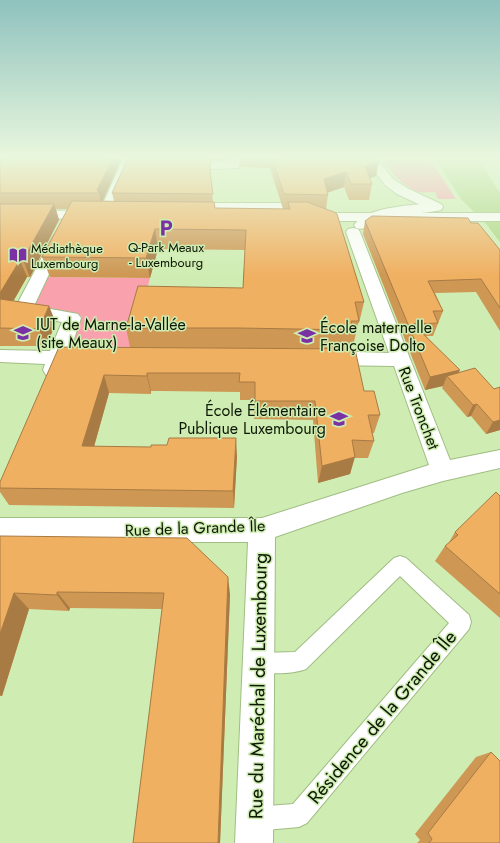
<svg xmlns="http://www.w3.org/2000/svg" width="500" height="843" viewBox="0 0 500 843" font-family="Jost,sans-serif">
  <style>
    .green { fill: #f9a1ad }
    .water { fill: #abd680 }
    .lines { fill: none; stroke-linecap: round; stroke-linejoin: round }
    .lane-casing { stroke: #a0bd84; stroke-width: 2 }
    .street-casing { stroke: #a0bd84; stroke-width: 2 }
    .secondary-casing { stroke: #a0bd84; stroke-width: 2 }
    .lane { fill: #fff; fill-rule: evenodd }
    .street { fill: #fff; fill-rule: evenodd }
    .secondary { fill: #fff; fill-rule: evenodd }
    .wall { fill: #ce9753 }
    .shaded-wall { fill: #a87b44 }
    .building { fill: #f0b061; stroke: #a87b44 }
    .labels { text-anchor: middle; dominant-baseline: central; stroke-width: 3; stroke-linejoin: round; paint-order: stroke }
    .far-poi-label { font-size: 13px; fill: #0e1804; stroke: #cfedb3 }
    .poi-label { font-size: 16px; fill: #0e1804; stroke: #cfedb3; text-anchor: start }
    .street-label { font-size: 16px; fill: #0e1804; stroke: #cfedb3 }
    .near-street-label { font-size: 19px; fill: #0e1804; stroke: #cfedb3 }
  </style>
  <rect width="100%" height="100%" fill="#cfedb3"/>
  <g class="green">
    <path d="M382 158H429L456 199H438L435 192C430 192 423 193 419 192 402 186 391 172 382 158Z"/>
    <path d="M48 277 150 278 131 348 72 345 82 316 33 307Z"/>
  </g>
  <path class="water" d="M435 158H478L500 193V242L489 228V227L461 199Z"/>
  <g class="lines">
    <g class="lane-casing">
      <path id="lane" d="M400 556 406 558 469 615 471 622 469 629 307 823 299 827 255 831 247 827 243 819 247 811 255 807 293 804 449 623 400 576 306 669C294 674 265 675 253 670L250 663 253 656 260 653 295 652 394 558Z"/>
    </g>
    <g class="street-casing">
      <g id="street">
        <path d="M123 158H135L116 206 114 209H104L102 206Z"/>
        <path d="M229 158H241L238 168 209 169 205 168 203 165 205 162 229 161Z"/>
        <path d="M436 203 441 204 443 207 441 210C421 215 398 212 378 220 370 223 366 231 356 228L354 225C367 206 414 205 436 203Z"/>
        <path d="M353 228 358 229 360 232 450 460 500 450V468L443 481 402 493 275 537 273 843H235L248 542H0V518H262L429 465 394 366 328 365 321 363 318 358 321 353 328 351 389 353 346 232 348 229Z"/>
        <path d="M59 234 64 235 66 238 34 306 78 314 81 318 70 351 91 353 94 358 91 363 84 365 65 364 60 375 53 377 46 375 43 370 45 364 0 362V350L50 351 62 322 23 315 17 314 14 310 52 238 54 235Z"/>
      </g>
    </g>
    <g class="secondary-casing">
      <g id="secondary">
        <path d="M365 158H377L393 179 407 188 441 204 443 207 441 210H431L397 194 385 185Z"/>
        <path d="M185 203H313L318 204 320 207 318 210 313 211 180 210 178 207 180 204Z"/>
        <path d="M0 210 95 211 100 212 102 215 100 218 95 219 0 218Z"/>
        <path d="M307 213H500V221H307L302 220 300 217 302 214Z"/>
      </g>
    </g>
    <use href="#lane" class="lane"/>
    <use href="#street" class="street"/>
    <use href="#secondary" class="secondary"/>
  </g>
  <g class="wall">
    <path d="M0 158H122L103 201H114L112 193 128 158H228V160H210L211 180 213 202 215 208 283 209 270 168 240 167V158H377L376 176 369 178 372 184 369 200H349L344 187 327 193 328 195 326 209 364 302 359 323H358L354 342H350L349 349 364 391 380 415 374 433H372L374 441 368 458H354L350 474 318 483 313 420 254 419V400H240V392L160 391H151V394L109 393 94 447 237 456 234 508 9 505 0 492V482L130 347 126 328 243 288 245 250 158 249 150 278 50 277 42 257 68 209H56L59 220 30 277H27L13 301 56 323 46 346H0Z"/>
    <path d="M365 221 471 223 500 250V331L476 292 435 293 443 311 433 336H426L459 372 494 389 500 387V430L486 434 471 416 467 417 442 388 443 386 425 390 363 234Z"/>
    <path d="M500 496V618L435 561 445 546 448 544 455 532Z"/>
    <path d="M0 536 230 594 220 843H133L162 609 70 608 69 611 29 609 2 696H0Z"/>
    <path d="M491 752 500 843H417L420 840 415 834 476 757Z"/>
  </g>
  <g class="shaded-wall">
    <path d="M113 158H122L101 204 99 193 97 190Z"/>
    <path d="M210 158 211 170V187L210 172Z"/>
    <path d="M379 161 376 176 362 181 365 166Z"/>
    <path d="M346 172 344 187 323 194 324 179Z"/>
    <path d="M54 204 59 220 30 277 23 260Z"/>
    <path d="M155 229 158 249 150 278 146 258Z"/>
    <path d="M20 260 27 277 5 316 0 305V293Z"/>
    <path d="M49 306 56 323 46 346 39 329Z"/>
    <path d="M460 370 454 383 447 376 443 386 425 390 430 377Z"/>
    <path d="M147 373 151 391V394L147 376Z"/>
    <path d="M104 375 109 393 89 464 82 446Z"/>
    <path d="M477 404 471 416 467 417 473 405Z"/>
    <path d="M500 420V430L486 434 493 422Z"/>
    <path d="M236 438 237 456 234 508 233 491Z"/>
    <path d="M355 457 350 474 318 483 322 466Z"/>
    <path d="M228 577 230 594 220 843H218Z"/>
    <path d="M57 592 70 608 69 611 57 595Z"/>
    <path d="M14 593 29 609 2 696 0 695V634Z"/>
  </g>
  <g class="building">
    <path d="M0 158H113L97 190 99 193H0Z"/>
    <path d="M128 158H210V172L213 194 112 193Z"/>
    <path d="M272 158H377L379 161 365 166 372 184H351L346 172 324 179 328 195 284 194Z"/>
    <path d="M72 201 214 202 215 208 290 209 288 202H307L334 212 337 214 364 302H355L359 321H351L353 330 239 328H126L138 286 243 288 246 230 155 229 146 258 42 257Z"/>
    <path d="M0 204H54L23 260H20L0 293Z"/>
    <path d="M372 216 468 218 471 223H478L500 250V308L481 279 428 281 443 311H433L438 323 413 324 460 370 430 377 365 221Z"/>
    <path d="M0 299 49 306 39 329 0 328Z"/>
    <path d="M59 347 355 349 364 391H374L380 415H368L374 441 352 440 355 457 322 466 315 401H255V382H239L240 373H147V376L104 375 82 446 151 447V445H167L169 438H236L233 491 0 488V482Z"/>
    <path d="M475 368 494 389 500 387V420L493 422 477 404 473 405 447 376Z"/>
    <path d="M496 492 500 496V594L445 546 458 535 455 532Z"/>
    <path d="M0 536 187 538 228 577 218 843H133L164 593 57 592V595L14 593 0 634Z"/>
    <path d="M491 752 500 761V843H429L432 839 428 833Z"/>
  </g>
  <linearGradient id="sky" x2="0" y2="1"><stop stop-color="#8fc2be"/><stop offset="0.57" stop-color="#e9f7dd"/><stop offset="1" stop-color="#e9f7dd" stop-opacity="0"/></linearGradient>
  <rect width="500" height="276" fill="url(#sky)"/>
  <defs>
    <g id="parking-bare" transform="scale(1.38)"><path d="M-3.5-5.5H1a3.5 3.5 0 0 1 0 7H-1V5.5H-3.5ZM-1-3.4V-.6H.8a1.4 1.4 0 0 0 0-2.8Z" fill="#7a31a3" stroke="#cfedb3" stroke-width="2.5" paint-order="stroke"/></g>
    <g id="library-bare" transform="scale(1.38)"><path d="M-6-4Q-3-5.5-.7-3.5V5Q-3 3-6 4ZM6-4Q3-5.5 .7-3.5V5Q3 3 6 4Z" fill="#7a31a3" stroke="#cfedb3" stroke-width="2.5" paint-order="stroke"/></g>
    <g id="university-bare" transform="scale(1.38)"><path d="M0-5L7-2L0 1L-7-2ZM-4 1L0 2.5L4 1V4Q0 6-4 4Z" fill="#7a31a3" stroke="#cfedb3" stroke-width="2.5" paint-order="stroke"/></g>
    <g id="school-bare" transform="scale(1.38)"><path d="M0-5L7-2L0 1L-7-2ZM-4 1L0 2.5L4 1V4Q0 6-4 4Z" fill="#7a31a3" stroke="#cfedb3" stroke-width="2.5" paint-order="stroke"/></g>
  </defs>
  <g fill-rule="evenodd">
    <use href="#parking-bare" x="166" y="228"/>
    <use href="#library-bare" x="18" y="255"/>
    <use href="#university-bare" x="23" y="333"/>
    <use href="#school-bare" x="307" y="336"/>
    <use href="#school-bare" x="339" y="419"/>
  </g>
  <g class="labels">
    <g class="far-poi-label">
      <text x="166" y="247">Q-Park Meaux<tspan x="166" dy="15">- Luxembourg</tspan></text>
      <text x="31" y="248" text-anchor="start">Médiathèque<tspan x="31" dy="15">Luxembourg</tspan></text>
    </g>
    <g class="poi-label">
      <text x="36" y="324">IUT de Marne-la-Vallée<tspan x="36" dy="18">(site Meaux)</tspan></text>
      <text x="320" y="327">École maternelle<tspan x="320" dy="18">Françoise Dolto</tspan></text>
      <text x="326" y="410" text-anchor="end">École Élémentaire<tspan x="326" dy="18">Publique Luxembourg</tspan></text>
    </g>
    <g class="street-label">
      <text transform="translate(419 408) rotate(69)">Rue Tronchet</text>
      <text transform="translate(195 528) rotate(-2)">Rue de la Grande Île</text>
    </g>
    <g class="near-street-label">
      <text transform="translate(258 686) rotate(-89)">Rue du Maréchal de Luxembourg</text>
      <text transform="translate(382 717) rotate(-50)">Résidence de la Grande Île</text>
    </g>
  </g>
</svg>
